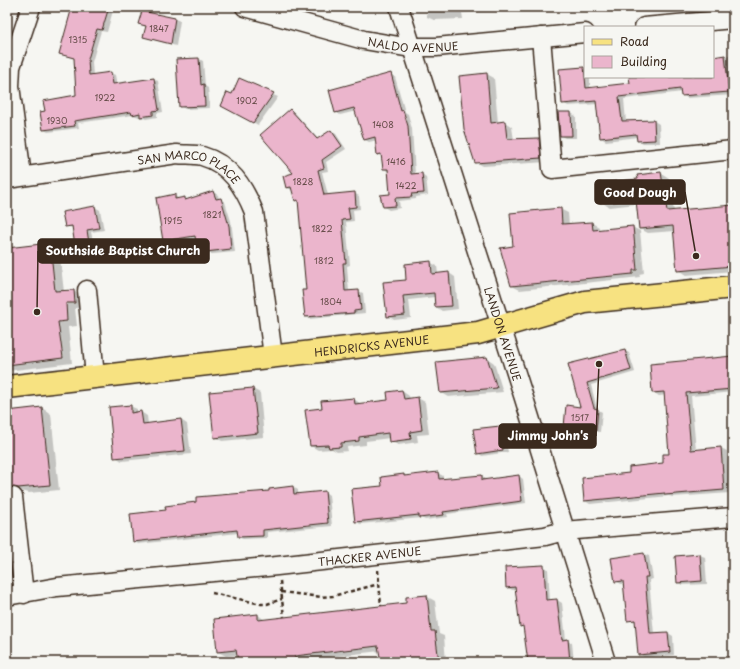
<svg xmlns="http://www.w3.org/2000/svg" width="740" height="669" viewBox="0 0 740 669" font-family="'Playpen Sans',sans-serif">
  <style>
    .shadow { fill: #0003 }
    .building { fill: #ebb5cc; stroke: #3b2a1e }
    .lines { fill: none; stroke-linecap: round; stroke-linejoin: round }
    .minor-casing { stroke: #3b2a1e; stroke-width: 21 }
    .major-casing { stroke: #3b2a1e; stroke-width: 25 }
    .path { stroke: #3b2a1e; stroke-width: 2.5; stroke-dasharray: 4 3; stroke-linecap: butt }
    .minor { stroke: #f6f6f2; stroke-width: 18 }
    .major { stroke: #f7e281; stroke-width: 22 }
    .labels { text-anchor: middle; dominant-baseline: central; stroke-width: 3; stroke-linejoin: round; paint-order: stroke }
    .number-label { font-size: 9px; fill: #674d4a }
    .street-label { font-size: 11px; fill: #3b2a1e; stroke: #f6f6f2 }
    .leader { fill: none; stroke: #3b2a1e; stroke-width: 1.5 }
    .callout-dot { fill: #3b2a1e; stroke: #f6f6f2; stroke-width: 1.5 }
    .callout { fill: #3b2a1e; stroke: #3b2a1e; stroke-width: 1.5 }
    .callout-label { font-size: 12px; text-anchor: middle; font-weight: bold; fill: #fff }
  </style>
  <rect width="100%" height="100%" fill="#f6f6f2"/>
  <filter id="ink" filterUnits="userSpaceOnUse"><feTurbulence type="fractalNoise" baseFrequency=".025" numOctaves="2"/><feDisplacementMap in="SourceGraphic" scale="8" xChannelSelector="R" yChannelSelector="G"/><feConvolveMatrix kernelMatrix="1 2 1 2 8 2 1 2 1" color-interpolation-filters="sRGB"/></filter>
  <g filter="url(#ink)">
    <g class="shadow">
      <path d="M68 7H114L107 32 101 31 92 62 93 76 111 73 115 75 117 85 154 79 158 81 163 112 157 113V117L146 119 133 115 78 123 79 128 48 132 44 130 46 111 77 96 75 59 60 53 71 14 67 11Z"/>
      <path d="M427 7H500L501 10 462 13 463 19 434 20 427 17Z"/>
      <path d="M142 12 175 19 180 21 176 46 144 37 147 27 139 24Z"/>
      <path d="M733 55V95L687 98 682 95V92L624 99 626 122 654 121 659 124 660 143H643L638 140 637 137 606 141 601 138 597 104 568 106 563 103 584 68 585 77H590V88L631 84 630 77H713V57Z"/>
      <path d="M199 59 203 61 205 86 208 88 210 108 185 109 180 106Z"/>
      <path d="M391 74 395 77 405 112 408 114 412 129 415 174H422L426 177 428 195 416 197V199L399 201 400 208 389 210 384 207 392 195 389 172 384 169 382 157 378 154 377 140 369 142 365 140 356 111 340 115 336 112Z"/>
      <path d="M487 74 494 78 498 123 505 122 512 127 514 140 539 139 546 143 547 162 483 166 476 162Z"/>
      <path d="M239 80 278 97 258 125 222 105 232 96Z"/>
      <path d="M290 110 295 113 319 140 331 131 336 134 346 149 326 162 328 171 322 172 328 195 354 193 359 196 360 209 353 210 354 221 346 222 350 265 347 266 349 292 358 291 363 293 365 313 310 319 306 317 307 291 299 202 296 200 293 190 287 188 295 173Z"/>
      <path d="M571 113 576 116V138H565L561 136Z"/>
      <path d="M661 173 669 178 674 212 733 206V271L686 275 678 270 675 231 648 233 640 229 637 204 609 207 601 202Z"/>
      <path d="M213 192 218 195 219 199 225 202 231 221 235 252 202 255 198 252 196 238 169 243 164 240 174 195 179 199 185 198 188 200Z"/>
      <path d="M95 207 100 210 104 230 91 232 94 245 81 248 76 245 74 228 66 226Z"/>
      <path d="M560 209 568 213 569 225 592 223 599 227V230L632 227 640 231 644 273 639 274 640 277 520 290 512 286 514 247Z"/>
      <path d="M49 244 59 249 64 292 73 291 83 296 84 308H75L77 326 68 327 72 363 7 371V249Z"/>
      <path d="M430 262 437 266 438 274 449 273 455 277 458 309 442 311 436 307 435 297 409 300 411 318 394 320 388 316 407 281Z"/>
      <path d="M625 351 629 353 635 372 591 385 597 409 602 412 600 432 569 429 565 427 581 408 569 364Z"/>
      <path d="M733 357V392L691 396 696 450 721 448 727 451 730 493 672 497 669 496 590 504 585 501 630 474 664 464 670 455 666 395 659 396 653 392Z"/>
      <path d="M487 358 494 363 503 392 448 397 441 393Z"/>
      <path d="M253 389 260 393 264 437 222 441 215 437Z"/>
      <path d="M402 391 409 396 410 399 418 398 425 402 429 434 417 435 418 442 398 445 390 441V438L366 441V445L347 447 348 451 337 452 332 449 318 450 311 446 323 408 354 399 361 404 389 401Z"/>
      <path d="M130 406 137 409V413L141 412 147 416 148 424 181 420 187 424 191 454 122 461 115 457Z"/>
      <path d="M42 408 51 414 59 490 29 493 22 491 16 494 7 489V412Z"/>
      <path d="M500 427 504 429 508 452 482 456 478 453Z"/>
      <path d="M438 473 443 476V480L482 476 487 480 519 476 523 479 526 503 447 514 448 517 425 520 421 518 360 524 356 521 383 487 404 475 407 477Z"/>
      <path d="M293 487 298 490V495L325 492 329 495 332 526 267 532V538L243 539 238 537V533L138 544 134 541 167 511 270 492V490Z"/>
      <path d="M644 554 649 556 653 579 649 580 654 634 668 633 673 636 674 655 644 657 639 654 637 622 628 620 625 584H621L616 581 612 559Z"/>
      <path d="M700 555 705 557 707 584 683 585 678 583 676 556Z"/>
      <path d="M544 566 548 569 550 601 557 600 562 603 566 640 572 643 574 662H529L524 628 521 626 517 590H512L507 587Z"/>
      <path d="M426 596 435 601 439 634 444 636 446 662H382L380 651 303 660V662H239L238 655 226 656 218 652 258 615 265 620 407 604Z"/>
    </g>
    <g class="building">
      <path d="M72 7H109L102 30 97 29 88 59 89 75 111 72 113 84 154 78 159 110 153 111V115L140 117V113L132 115 131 112 74 121 75 126 43 130 40 112 45 111 43 101 76 95 74 58 59 54Z"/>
      <path d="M142 11 175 18 171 44 143 37 146 26 138 24Z"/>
      <path d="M725 55 729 92 681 96 680 89 619 97 622 121 654 120 655 140 637 141 636 134 600 138 596 101 562 104 559 69 584 67 586 88 630 83 629 77H713V57Z"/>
      <path d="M199 58 201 85 204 84 205 106 179 107 176 59Z"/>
      <path d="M391 73 401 111 403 110 408 126 411 174 422 173 424 193 411 194 412 197 395 198 396 206 383 207 380 195 390 194 388 169H383L381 154 377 155 375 137 364 140 354 108 335 113 329 90Z"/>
      <path d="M487 73 491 123 505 121 507 139 539 138 541 158 475 163 464 129 459 76Z"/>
      <path d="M239 78 274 93 253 123 221 106 227 92 232 94Z"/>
      <path d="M290 109 317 139 331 130 342 146 322 160 324 168 318 170 324 195 355 192 356 207 348 208 350 219 342 220 346 263H343L345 291 359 290 361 310 354 311V313L305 317 302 290H306L298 200 295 201 291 187 286 188 283 176 293 173 260 135Z"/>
      <path d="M558 112H571L572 136H560Z"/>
      <path d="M661 172 667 211 733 205V266L677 271 673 226 639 229 636 200 600 203 598 183 638 179 637 175Z"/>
      <path d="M213 191 216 199 221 198 229 226 231 249 197 253 195 236 163 241 156 198 175 194V199L185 197V200Z"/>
      <path d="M95 206 99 228 87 230 89 243 75 246 72 226 65 227 62 212Z"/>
      <path d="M561 208 562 224 592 222 593 230 633 226 637 270H633V274L511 286 500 248 513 246 510 213Z"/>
      <path d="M50 243 55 291 74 290 75 303H66L67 321 58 322 63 358 7 365V248Z"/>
      <path d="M431 261 432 274 449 272 452 306 435 307 434 293 403 296 405 315 387 317 383 282 406 280 405 264Z"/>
      <path d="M625 350 631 370 587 383 594 408 598 409 596 431 564 427 566 405 580 407 568 364Z"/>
      <path d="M733 356V389L686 393 691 450 721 447 724 490 665 495V493L584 501 582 478 629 473V467L663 463V454H669L664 392 652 393 650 364Z"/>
      <path d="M487 357 497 388 440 393 436 362Z"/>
      <path d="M253 388 258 433 214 438 209 392Z"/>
      <path d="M402 390 404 399 418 397 422 430 410 432 411 439 389 442 388 433 359 437V441L341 443V447L329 448 328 445 310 446 305 410 322 408 321 401 354 398 355 404 388 400 387 392Z"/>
      <path d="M131 405V413L141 411 143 424 181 419 185 451 114 458 109 407Z"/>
      <path d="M42 407 50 485 18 488 12 487 7 488V411Z"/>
      <path d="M500 426 503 450 477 454 473 429Z"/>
      <path d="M438 472 439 479 482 475V480L519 475 522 501 443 512 444 515 419 518V515L355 522 351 489 382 486 381 477 404 474V476Z"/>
      <path d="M293 486 294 494 325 491 328 523 263 530V536L238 537 237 530 133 542 130 514 166 510 165 506 196 502V497L269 491V489Z"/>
      <path d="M644 553 648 577H645L650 633 668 632 670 652 638 655 635 620 627 621 623 581 615 582 611 558Z"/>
      <path d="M700 554 702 581 677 583 675 556Z"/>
      <path d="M544 565 546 600 557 599 562 640 568 639 570 662H528L523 626 520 627 515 587 506 588 505 567Z"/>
      <path d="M427 595 431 631H435L439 662H381L378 646 295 656V662H238L236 650 217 652 214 619 258 614V620L406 603V597Z"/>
    </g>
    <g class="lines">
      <g class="minor-casing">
        <g id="minor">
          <path id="s1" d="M245 7 364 40 405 47H436L585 33"/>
          <path id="s2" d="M399 7 523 395 606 662"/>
          <path d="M644 27 733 19"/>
          <path d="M541 37 552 169 733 150"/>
          <path d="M22 176 10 86 11 67 31 7"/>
          <path id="s3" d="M7 179 177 154C185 155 195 154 202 156 230 164 244 187 254 212L273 356"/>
          <path d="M87 290 95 377"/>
          <path d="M13 497 24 594"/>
          <path id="s4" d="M7 596 57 587 277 566 545 536 564 531 733 517"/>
        </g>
      </g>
      <g class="major-casing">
        <g id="major">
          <path id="s5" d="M7 387 478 333 585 302 733 287"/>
        </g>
      </g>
      <g class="path">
        <path d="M378 570 381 606"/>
        <path d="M280 581 284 617"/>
        <path d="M281 592 321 597 333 596 379 584"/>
        <path d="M212 593 261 604H267L282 599"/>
      </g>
      <use href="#minor" class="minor"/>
      <use href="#major" class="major"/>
    </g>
  </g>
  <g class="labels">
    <g class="number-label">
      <text x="159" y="28">1847</text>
      <text x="78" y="39">1315</text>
      <text x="105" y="97">1922</text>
      <text x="247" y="100">1902</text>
      <text x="57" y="120">1930</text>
      <text x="383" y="124">1408</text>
      <text x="396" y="161">1416</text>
      <text x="303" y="181">1828</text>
      <text x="406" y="185">1422</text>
      <text x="212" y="214">1821</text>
      <text x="173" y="220">1915</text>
      <text x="322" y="228">1822</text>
      <text x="324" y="260">1812</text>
      <text x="331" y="301">1804</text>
      <text x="580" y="417">1517</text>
    </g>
    <g class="street-label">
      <text stroke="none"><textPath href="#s1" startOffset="173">NALDO AVENUE</textPath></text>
      <text stroke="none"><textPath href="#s3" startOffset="187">SAN MARCO PLACE</textPath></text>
      <text stroke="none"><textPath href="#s2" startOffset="343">LANDON AVENUE</textPath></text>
      <text stroke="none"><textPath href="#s5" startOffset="367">HENDRICKS AVENUE</textPath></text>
      <text stroke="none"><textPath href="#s4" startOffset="365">THACKER AVENUE</textPath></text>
    </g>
  </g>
  <path class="leader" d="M696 256L685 192M37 312L38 251M599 364L596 436"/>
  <g class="callout-dot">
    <circle cx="696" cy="256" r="4"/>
    <circle cx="37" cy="312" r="4"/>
    <circle cx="599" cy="364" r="4"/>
  </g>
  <g class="callout">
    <rect x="595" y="180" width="90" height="24" rx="4"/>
    <rect x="38" y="239" width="171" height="24" rx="4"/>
    <rect x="499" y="424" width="97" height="24" rx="4"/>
  </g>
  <g class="callout-label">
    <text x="640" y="197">Good Dough</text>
    <text x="123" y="255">Southside Baptist Church</text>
    <text x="548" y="440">Jimmy John's</text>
  </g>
  <rect width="740" height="669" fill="none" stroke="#f6f6f2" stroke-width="24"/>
  <rect x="12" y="12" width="716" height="645" fill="none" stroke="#3b2a1e" stroke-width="1.5" filter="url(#ink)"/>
  <rect x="584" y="26" width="130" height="52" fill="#f6f6f2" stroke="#aba49d"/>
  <rect x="592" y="39" width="20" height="6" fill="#f7e281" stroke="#aba49d"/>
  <text x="620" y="46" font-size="12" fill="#3b2a1e">Road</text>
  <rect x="592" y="56" width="20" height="12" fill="#ebb5cc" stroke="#aba49d"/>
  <text x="620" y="66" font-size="12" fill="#3b2a1e">Building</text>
</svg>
